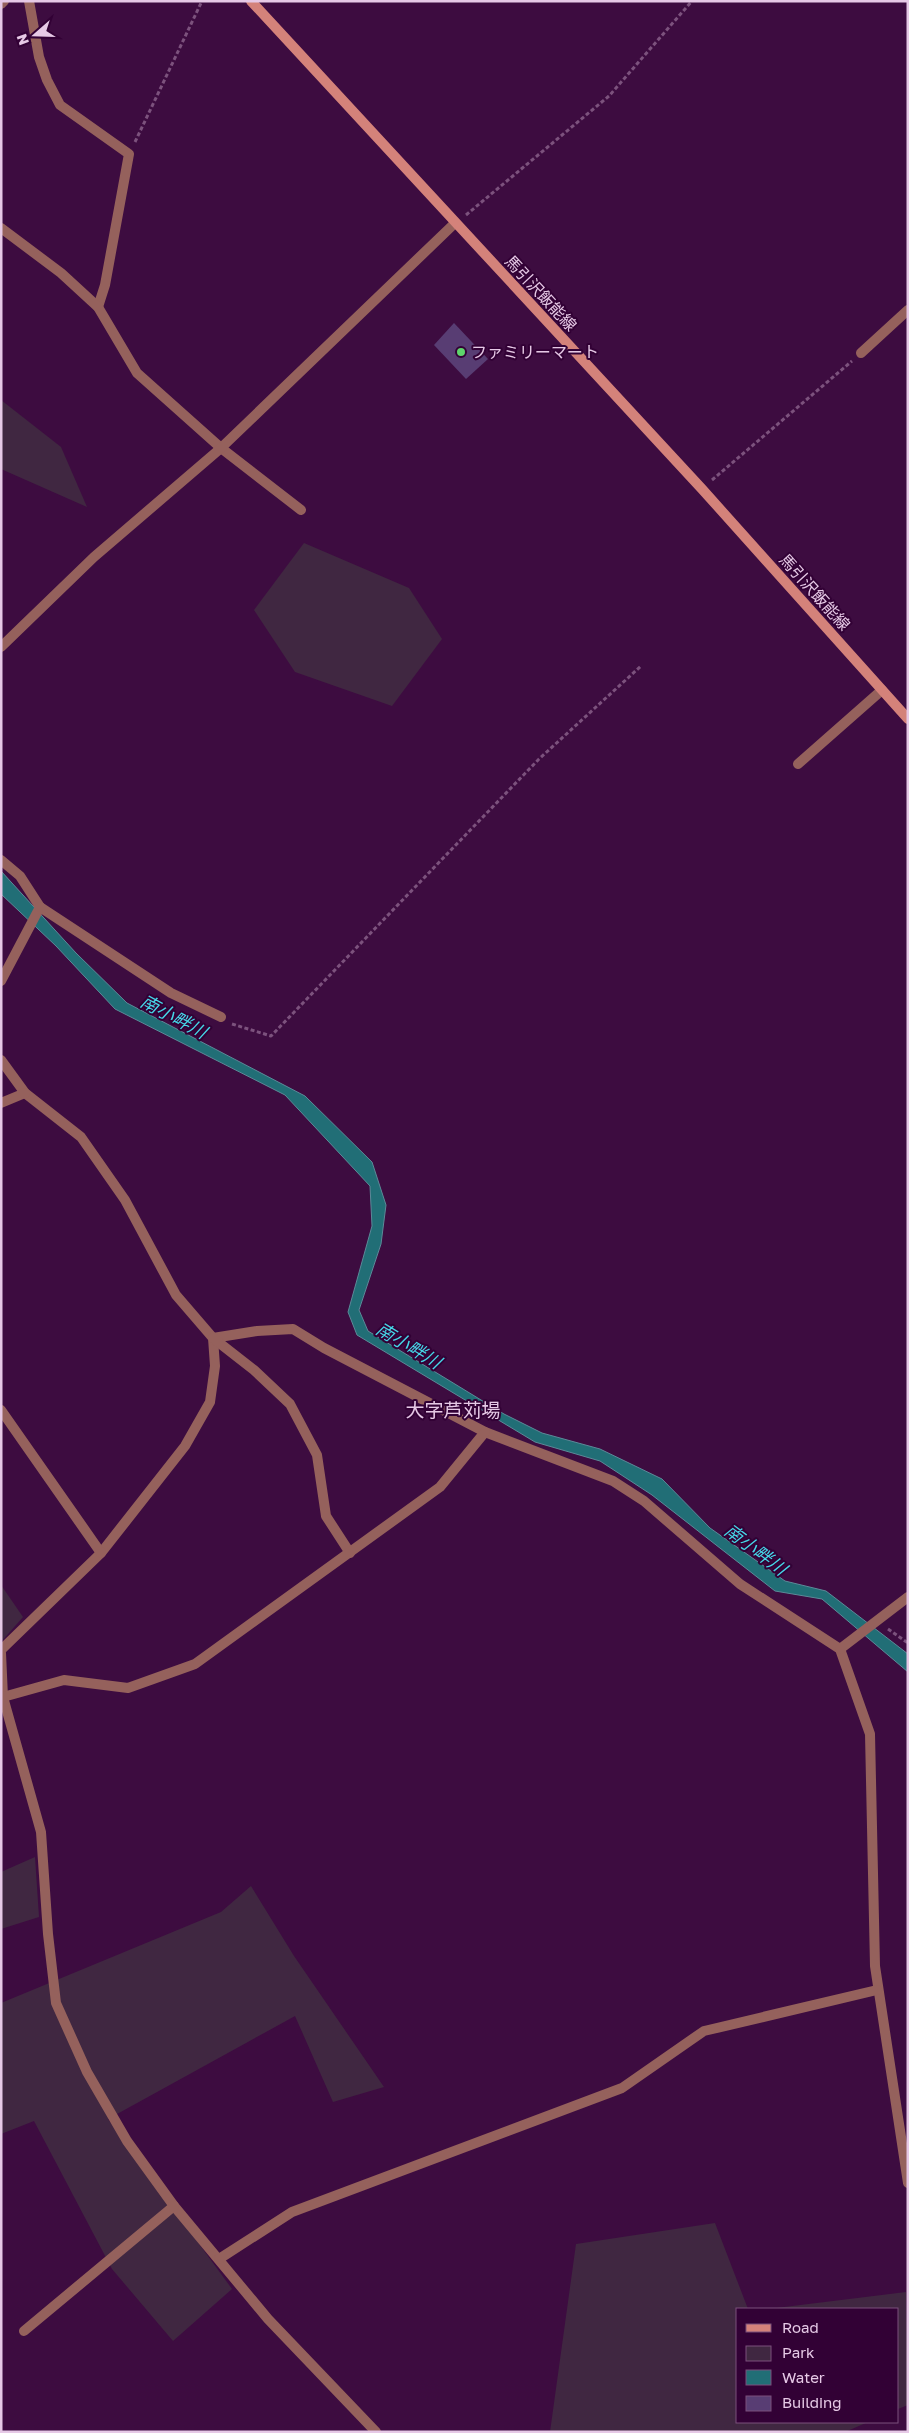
<svg xmlns="http://www.w3.org/2000/svg" width="909" height="2433" viewBox="0 0 909 2433" font-family="'Golos Text','Noto Sans JP',sans-serif">
  <style>
    .green { fill: #402741 }
    .water { fill: #216e76; stroke: #5c8998 }
    .building { fill: #583d73 }
    .lines { fill: none; stroke-linecap: round; stroke-linejoin: round }
    .path { stroke: #7c527d; stroke-width: 3; stroke-dasharray: 4 2.5; stroke-linecap: butt }
    .minor { stroke: #95615c; stroke-width: 10 }
    .secondary { stroke: #d4827a; stroke-width: 10 }
    .poi-dot { fill: #5ed56c; stroke: #320135; stroke-width: 2 }
    .labels { text-anchor: middle; dominant-baseline: central; stroke-width: 4; stroke-linejoin: round; paint-order: stroke }
    .street-label { font-size: 16px; fill: #e6c9e6; stroke: #320135 }
    .poi-label { font-size: 16px; fill: #e6c9e6; stroke: #320135; text-anchor: start }
    .water-label { font-size: 18px; font-style: italic; fill: #46d7e7; stroke: #320135 }
    .quarter-label { font-size: 19px; fill: #e6c9e6; stroke: #320135 }
  </style>
  <rect width="100%" height="100%" fill="#3d0c40"/>
  <g class="green">
    <path d="M1 400 61 447 87 507 1 469Z"/>
    <path d="M304 543 409 588 442 639 392 706 295 672 254 610Z"/>
    <path d="M1 1585 23 1617 1 1642Z"/>
    <path d="M35 1857 39 1917 1 1929V1872Z"/>
    <path d="M251 1886 294 1956 384 2087 333 2102 295 2016 108 2119 232 2289 173 2341 112 2269 34 2121 1 2134V2003L221 1912Z"/>
    <path d="M715 2223 748 2309H738V2422H868L845 2432H550L576 2244Z"/>
    <path d="M906 2292 908 2405 898 2409V2309H768Z"/>
  </g>
  <path class="water" d="M1 871 76 953 127 1003 305 1096 372 1162 386 1205 381 1244 359 1310 368 1331 504 1414 542 1433 600 1449 662 1479 710 1528 785 1581 826 1591 908 1654V1672L822 1599 775 1591 652 1495 600 1461 535 1442 357 1335 348 1312 372 1226 370 1186 285 1095 115 1009 56 946 1 894Z"/>
  <path class="building" d="M454 323 488 359 466 379 434 345Z"/>
  <g class="lines">
    <g class="path">
      <path d="M135 142 202 1"/>
      <path d="M466 215 609 96 692 1"/>
      <path d="M712 480 852 361"/>
      <path d="M232 1024 271 1036 539 759 641 666"/>
      <path d="M888 1629 908 1643"/>
    </g>
    <g class="minor">
      <path d="M29 1 39 57 47 80 60 105 129 154 105 285 98 307"/>
      <path d="M1 4 4 1"/>
      <path d="M1 228 61 273 98 307 137 373 221 448 301 510"/>
      <path d="M861 353 908 310"/>
      <path d="M1 647 94 557 221 448 455 223"/>
      <path d="M798 764 882 690"/>
      <path d="M1 860 20 876 40 907 1 981"/>
      <path d="M40 907 171 993 221 1017"/>
      <path d="M1 1060 25 1093 81 1137 125 1200 176 1295 213 1338 215 1366 210 1402 185 1446 101 1553 1 1650"/>
      <path d="M1 1103 25 1093"/>
      <path d="M213 1338 257 1331 293 1329 324 1348 485 1432 613 1481 644 1501 740 1584 840 1649 870 1734 875 1966 908 2183"/>
      <path d="M213 1338 254 1370 290 1404 317 1455 326 1516 350 1553"/>
      <path d="M1 1410 101 1553"/>
      <path d="M840 1649 908 1597"/>
      <path d="M1 1653 3 1697 41 1832 48 1934 56 2003 87 2072 127 2141 174 2206 268 2319 376 2432"/>
      <path d="M3 1697 64 1680 128 1688 195 1664 440 1487 485 1432"/>
      <path d="M219 2259 292 2212 622 2088 704 2031 877 1990"/>
      <path d="M24 2331 174 2206"/>
    </g>
    <path class="secondary" d="M251 1 702 489 908 719"/>
  </g>
  <circle class="poi-dot" cx="461" cy="352" r="5"/>
  <g class="labels">
    <g class="street-label">
      <text transform="translate(541 293) rotate(47)">馬引沢飯能線</text>
      <text transform="translate(815 592) rotate(48)">馬引沢飯能線</text>
    </g>
    <g class="poi-label">
      <text x="471" y="352">ファミリーマート</text>
    </g>
    <g class="water-label">
      <text transform="translate(174 1016) rotate(28)">南小畔川</text>
      <text transform="translate(409 1345) rotate(31)">南小畔川</text>
      <text transform="translate(756 1549) rotate(37)">南小畔川</text>
    </g>
    <g class="quarter-label">
      <text x="453" y="1409">大字芦苅場</text>
    </g>
  </g>
  <rect width="909" height="2433" fill="none" stroke="#e6c9e6" stroke-width="5"/>
  <rect x="736" y="2308" width="162" height="115" fill="#320135" stroke="#7a517c"/>
  <rect x="746" y="2324" width="25" height="8" fill="#d4827a" stroke="#7a517c"/>
  <text x="782" y="2333" font-size="15" fill="#e6c9e6">Road</text>
  <rect x="746" y="2346" width="25" height="15" fill="#402741" stroke="#7a517c"/>
  <text x="782" y="2358" font-size="15" fill="#e6c9e6">Park</text>
  <rect x="746" y="2370" width="25" height="15" fill="#216e76" stroke="#7a517c"/>
  <text x="782" y="2383" font-size="15" fill="#e6c9e6">Water</text>
  <rect x="746" y="2396" width="25" height="15" fill="#583d73" stroke="#7a517c"/>
  <text x="782" y="2408" font-size="15" fill="#e6c9e6">Building</text>
  <g transform="translate(35 35) rotate(250)" stroke="#320135" stroke-width="4" paint-order="stroke">
  <path d="M0-4L9 19L0 12L-9 19Z" fill="#e6c9e6"/>
  <text y="-8" font-size="14" font-weight="bold" text-anchor="middle" fill="#e6c9e6">N</text>
  </g>
</svg>
